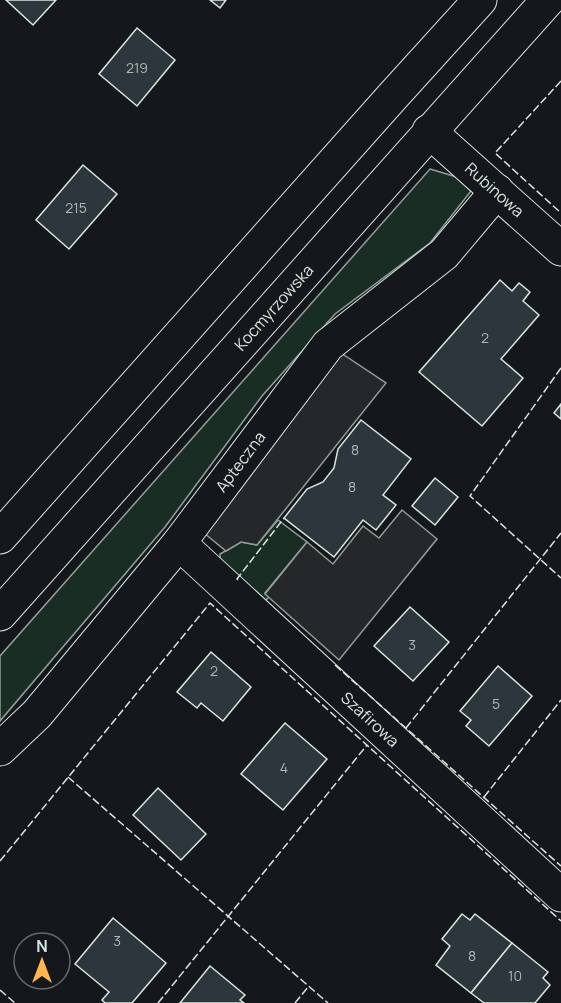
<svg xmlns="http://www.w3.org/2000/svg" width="561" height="1003" viewBox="0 0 561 1003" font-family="Manrope,sans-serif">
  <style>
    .green { fill: #1a2d24; stroke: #939e99; stroke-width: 1.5 }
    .parking { fill: #24282b; stroke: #939e99; stroke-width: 1.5 }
    .building { fill: #2c363c; stroke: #d8e6dc; stroke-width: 1.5 }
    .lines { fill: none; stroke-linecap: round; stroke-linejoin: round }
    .street-casing { stroke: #d8e6dc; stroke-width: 35 }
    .secondary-casing { stroke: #d8e6dc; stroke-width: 35 }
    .street { stroke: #14181c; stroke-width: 33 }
    .secondary { stroke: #14181c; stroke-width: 33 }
    .fence { stroke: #d8e6dc; stroke-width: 1.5; stroke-dasharray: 8 3; stroke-linecap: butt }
    .labels { text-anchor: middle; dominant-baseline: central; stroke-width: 4.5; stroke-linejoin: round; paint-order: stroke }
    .number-label { font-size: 14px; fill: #adbab4 }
    .street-label { font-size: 16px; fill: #d8e6dc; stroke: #14181c }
  </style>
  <rect width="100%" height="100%" fill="#14181c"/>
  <g class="green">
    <path d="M430 169 460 178 471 191 430 243 335 314 262 396 165 527 0 721V656C144 495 285 331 430 169Z"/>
    <path d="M278 520 307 542 265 593 269 597 266 600H261L220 562V554L241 542 257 545Z"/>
  </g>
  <g class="parking">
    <path d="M341 353 386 383 257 545 241 542 226 551 204 533Z"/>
    <path d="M402 510 437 539 339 660 265 594 307 542 333 564 363 526 379 538Z"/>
  </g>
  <g class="building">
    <path d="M6 0H56L33 25Z"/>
    <path d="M210 0H226L220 8Z"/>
    <path d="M137 28 175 60 137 106 99 74Z"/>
    <path d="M83 165 117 194 69 249 36 220Z"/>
    <path d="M500 280 512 291 519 283 530 292 523 301 539 315 501 359 523 378 482 426 419 372Z"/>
    <path d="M561 404V419L554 413Z"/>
    <path d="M361 420 411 459 383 495 396 505 376 530 363 520 334 557 284 518 307 489 323 482 334 468 338 449Z"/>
    <path d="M435 478 458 497 435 525 412 506Z"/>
    <path d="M410 607 449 642 413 681 374 646Z"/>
    <path d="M211 652 251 687 223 721 201 703 197 708 177 692Z"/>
    <path d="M498 666 532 696 489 746 466 726 471 720 460 711Z"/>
    <path d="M285 723 327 759 283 810 241 774Z"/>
    <path d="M158 788 206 834 181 860 133 815Z"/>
    <path d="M462 914 470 920 475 914 512 943 471 993 436 965 450 946 442 939Z"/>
    <path d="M113 918 166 963 132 1003H105L102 1000 109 992 75 964Z"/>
    <path d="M512 943 548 972 543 978 550 985 535 1003H484L471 993Z"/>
    <path d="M210 966 245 995 240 1000 244 1003H180Z"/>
  </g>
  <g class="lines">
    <g class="street-casing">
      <g id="street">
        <path id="s1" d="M429 131 561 249"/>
        <path id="s2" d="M179 543 561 895"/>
        <path id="s3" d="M0 749 37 714 179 543 328 345 444 254 497 191"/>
      </g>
    </g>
    <g class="secondary-casing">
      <g id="secondary">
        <path d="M0 537 392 97 480 0"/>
        <path id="s4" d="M0 614 548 0"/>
      </g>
    </g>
    <use href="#street" class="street"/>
    <use href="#secondary" class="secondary"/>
    <g class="fence">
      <path d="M561 81 495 153 561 213"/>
      <path d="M561 368 470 496 561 578"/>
      <path d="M238 580 237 579 284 518"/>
      <path d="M335 665 561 866"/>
      <path d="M406 728 561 533"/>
      <path d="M68 777 328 1003"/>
      <path d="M484 797 561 700"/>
      <path d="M0 861 210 603 561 921"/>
      <path d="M0 990 15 1003"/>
      <path d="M158 1003 367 745"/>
      <path d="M295 1003 309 986"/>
    </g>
  </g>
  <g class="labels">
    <g class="number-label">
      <text x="137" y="67">219</text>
      <text x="76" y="207">215</text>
      <text x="485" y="337">2</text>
      <text x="355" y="449">8</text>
      <text x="352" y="486">8</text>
      <text x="412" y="644">3</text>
      <text x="214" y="670">2</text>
      <text x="496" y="703">5</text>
      <text x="284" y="767">4</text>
      <text x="117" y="940">3</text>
      <text x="472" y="955">8</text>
      <text x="515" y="975">10</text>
    </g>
    <g class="street-label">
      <text stroke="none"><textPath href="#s1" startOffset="88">Rubinowa</textPath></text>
      <text stroke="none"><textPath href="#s4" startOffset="411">Kocmyrzowska</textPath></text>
      <text stroke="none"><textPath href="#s3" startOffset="375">Apteczna</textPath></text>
      <text stroke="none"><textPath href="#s2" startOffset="260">Szafirowa</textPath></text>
    </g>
  </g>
  <g transform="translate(42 961)"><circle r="28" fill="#14181c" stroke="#626a69" stroke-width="1.5"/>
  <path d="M0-4.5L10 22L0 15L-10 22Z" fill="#ffb74d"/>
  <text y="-9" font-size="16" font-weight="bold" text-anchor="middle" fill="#d8e6dc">N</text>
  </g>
</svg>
